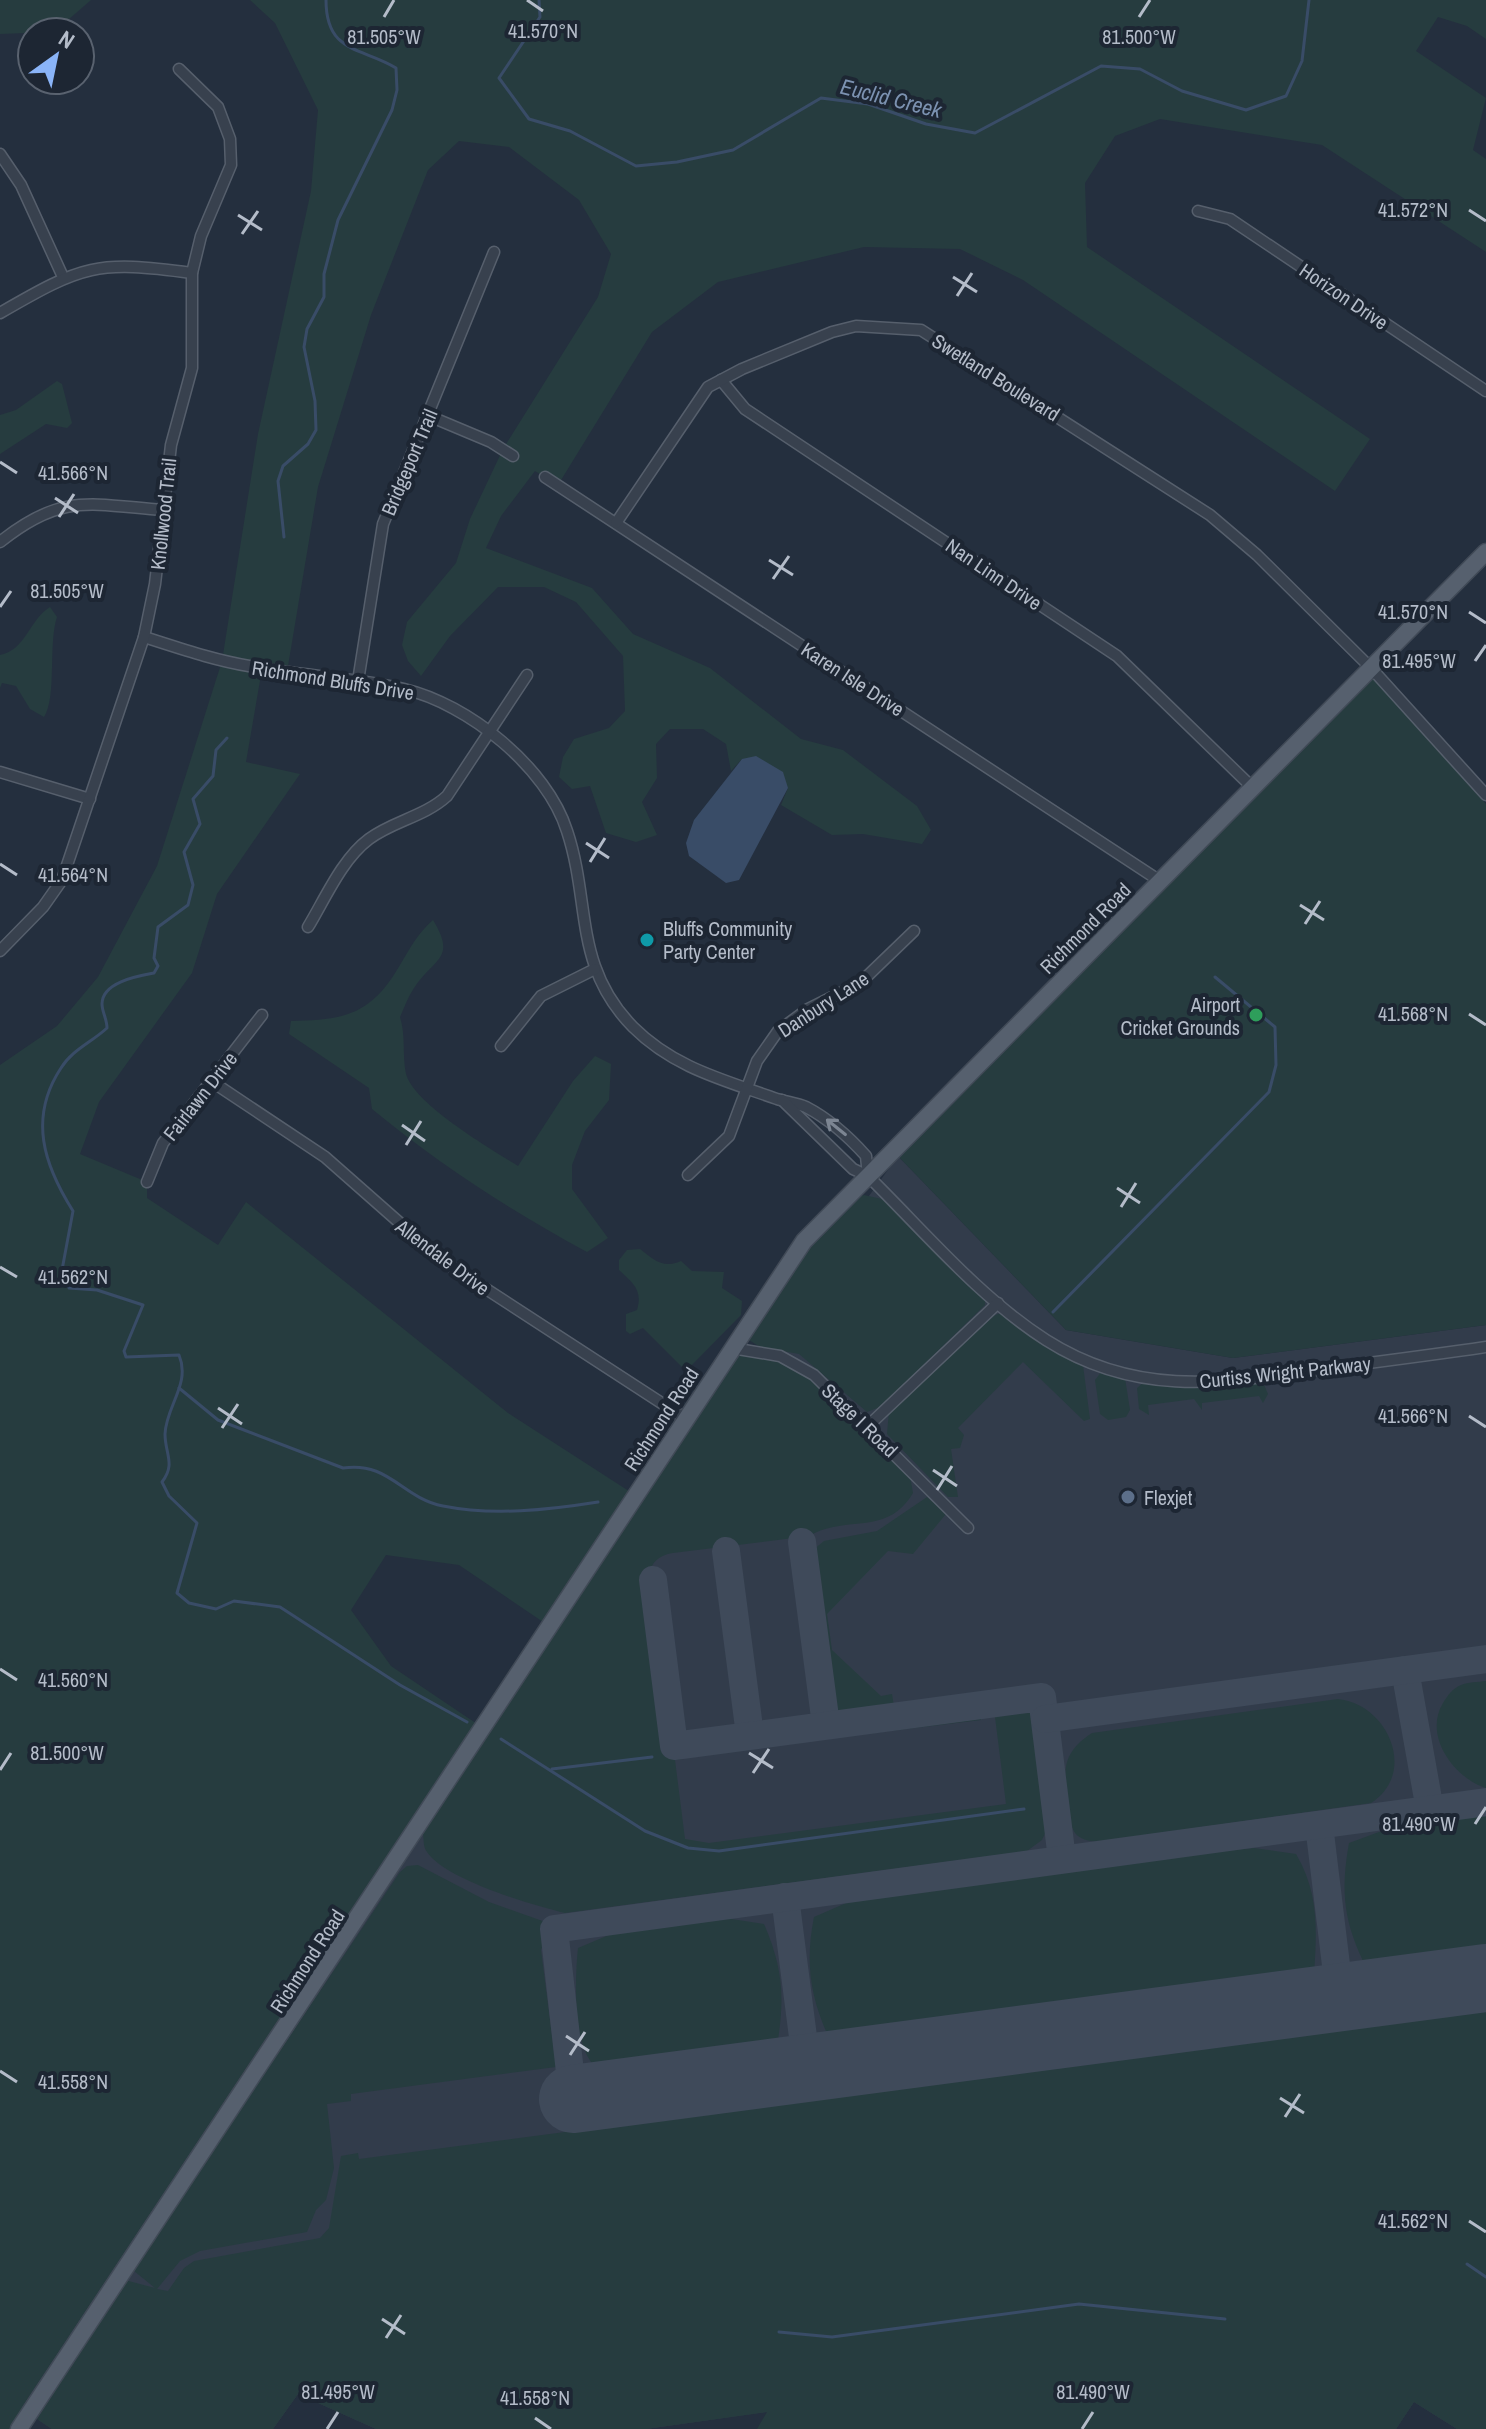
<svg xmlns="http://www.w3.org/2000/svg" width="1486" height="2429" viewBox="0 0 1486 2429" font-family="'Archivo Narrow',sans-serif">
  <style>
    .airport { fill: #323c4b }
    .green { fill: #263c3f }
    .water { fill: #394c67 }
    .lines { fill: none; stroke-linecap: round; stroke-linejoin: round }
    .stream { stroke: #394c67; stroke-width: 3 }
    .taxiway { stroke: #3f4a5a; stroke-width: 28 }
    .runway { stroke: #3f4a5a; stroke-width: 68 }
    .street-casing { stroke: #565f6c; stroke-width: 13 }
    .primary-casing { stroke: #414a57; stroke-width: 19 }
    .street { stroke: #38414e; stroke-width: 10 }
    .primary { stroke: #56606e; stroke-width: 16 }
    .oneway { stroke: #7c8592 }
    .ticks { fill: none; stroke: #b4bcc9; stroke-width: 3 }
    .culture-dot { fill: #0f9aa8; stroke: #1d2633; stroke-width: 3 }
    .leisure-dot { fill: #2e9e5b; stroke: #1d2633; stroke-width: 3 }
    .service-dot { fill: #5c6f8a; stroke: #1d2633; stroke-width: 3 }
    .labels { text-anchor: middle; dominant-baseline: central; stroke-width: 8; stroke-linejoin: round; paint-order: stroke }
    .street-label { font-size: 20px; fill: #b4bcc9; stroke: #1d2633 }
    .poi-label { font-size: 20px; fill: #b4bcc9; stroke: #1d2633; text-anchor: start }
    .water-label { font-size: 22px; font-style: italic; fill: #7c92b1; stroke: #1d2633 }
    .ticks-label { font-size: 20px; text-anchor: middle; fill: #b4bcc9; stroke: #1d2633; stroke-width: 8; stroke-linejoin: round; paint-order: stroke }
  </style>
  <rect width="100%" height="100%" fill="#242f3e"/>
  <path class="airport" d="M898 1156 1066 1330 1233 1358 1486 1325V2429H1457L1414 2402 1396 2429 1090 2366 646 2429H376L298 2394 273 2429H52L37 2419 22 2408 18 1677 508 1746 805 1284Z"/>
  <g class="green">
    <path d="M0 0H91L54 32 0 34Z"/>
    <path d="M250 0H1486V39L1467 26 1438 17 1416 51 1486 98 1473 150 1486 159V252L1322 145 1160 119 1115 136 1085 183 1087 247 1370 439 1335 491 1023 280 960 249 864 247 718 282 652 332 558 485 535 471 501 516 486 548 592 588 633 634 710 668 801 739 843 750 917 806 931 830 922 844 863 834 832 835 781 805 788 788 742 759 731 771 726 744 703 729H670L656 744 657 778 642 802 657 835 636 842 606 833 590 786 572 789 559 777 563 757 574 739 609 728 625 711 623 656 576 602 544 587H498L450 636 421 676 408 661 402 645 407 622 456 563 470 519 503 449 598 297 611 254 579 200 509 147 459 141 428 170 371 315 318 487 287 672 262 669 246 762 300 774 217 894 192 973 99 1102 80 1154 147 1182V1198L218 1245 246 1202 508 1413 635 1495 549 1626 459 1565 386 1555 351 1610 391 1666 483 1728 474 1742 463 1741 22 2407 30 2413 20 2429H0V1065L57 1026 98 977 157 866 222 661 258 434 311 191 318 110 275 23Z"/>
    <path d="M57 381 62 384 72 423 67 428 46 424 0 454V415L16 410Z"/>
    <path d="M50 607 57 617C48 644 57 697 44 717L30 709 16 686 2 683 0 688V655C26 650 29 620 50 607Z"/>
    <path d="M1372 669C1403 718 1449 758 1486 804V1325L1233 1358 1066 1330 898 1156Z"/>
    <path d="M433 920C457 959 434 958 414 988 408 997 404 1008 400 1017 406 1036 402 1055 406 1074 414 1104 491 1149 518 1166L573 1081 595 1056 611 1064 609 1100 585 1131 572 1165V1189L608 1238 587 1252C510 1210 440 1165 372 1109L369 1088 289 1034 291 1021C345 1020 371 1015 400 965 410 948 418 933 433 920Z"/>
    <path d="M864 1195 882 1199 985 1300V1305L880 1407 867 1412 799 1354 760 1347 749 1340 751 1330 817 1236 856 1198Z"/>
    <path d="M640 1249C654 1260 663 1269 681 1261L692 1271 724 1272 722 1288 742 1301 741 1315 686 1371 643 1328 630 1334 626 1331V1314L637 1310C643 1290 633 1283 619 1270V1260L627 1250Z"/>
    <path d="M1002 1313 1083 1365 1090 1419 1084 1421 1023 1362 958 1428 964 1435 960 1448 951 1449 958 1497H948L887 1434 889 1411 995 1315Z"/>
    <path d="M755 1355C820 1364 866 1432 910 1476L913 1493C887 1537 847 1514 809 1536L673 1553C656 1556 650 1564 648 1581L673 1747 682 1750 683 1759 675 1760 685 1839 709 1843 1006 1804 995 1717 1003 1707 1026 1703 1032 1713 1047 1829 1042 1840 1027 1851 565 1913C532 1905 446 1880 427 1852 423 1847 424 1840 423 1834L730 1363 739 1356Z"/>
    <path d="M1102 1371 1125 1378 1130 1410 1126 1417 1108 1420 1100 1414 1095 1380Z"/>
    <path d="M1262 1380 1268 1394 1263 1403 1259 1396 1202 1403V1410L1194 1399 1148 1405 1149 1415 1139 1409 1137 1388 1145 1381Z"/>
    <path d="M927 1497 946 1514 913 1554 888 1551 827 1614 832 1650 881 1696 892 1694 895 1712 853 1718 843 1715 831 1704 808 1554 824 1541 877 1531Z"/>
    <path d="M1486 1681V1788C1454 1778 1423 1736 1443 1703 1448 1695 1452 1689 1461 1685 1468 1682 1478 1682 1486 1681Z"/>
    <path d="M1338 1699C1388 1704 1418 1773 1371 1803L1096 1842C1091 1841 1083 1840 1078 1836 1065 1826 1063 1776 1067 1762 1071 1749 1081 1740 1092 1733Z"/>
    <path d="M971 1711 980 1714 981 1720 692 1755 700 1747Z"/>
    <path d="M1486 1815V1953L1367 1969C1344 1924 1340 1893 1349 1843L1379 1832Z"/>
    <path d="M1254 1848 1296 1854C1319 1893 1317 1931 1314 1974L829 2038C810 1997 805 1962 814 1917L853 1900 1123 1861Z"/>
    <path d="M418 1865 489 1902 551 1924 541 1950 556 2067 351 2094V2101L327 2104 334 2168 326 2200 316 2210 307 2232 200 2251 180 2261 157 2289 168 2291 184 2268 194 2261 320 2238 329 2228 341 2156 358 2153 359 2159 565 2132V2123L1486 2001V2429H1457L1414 2402 1396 2429H757L767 2412 646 2429H376L298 2394 273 2429H52L37 2419 125 2280 155 2288 134 2271 136 2265 400 1872 407 1866Z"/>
    <path d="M725 1918 764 1924C783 1968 785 1998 777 2046L601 2071C571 2055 575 1977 578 1948L616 1932Z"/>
  </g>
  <path class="water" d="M756 756 783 772 788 788 739 880 726 883 689 856 686 843 694 820 742 759Z"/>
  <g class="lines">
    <g class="stream">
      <path d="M539 0 540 17 499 78 529 119 570 131 636 166 677 162 733 150 821 98 868 104 926 124 975 133 1101 66 1140 69 1182 91 1246 110 1286 96 1302 61 1309 0"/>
      <path d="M284 537 278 481 283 466 308 444 316 430 315 401 304 347 307 329 324 297V274L338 220 392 110 397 90 396 68C362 47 326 54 326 0"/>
      <path d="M227 738 216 750 213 776 193 799 200 824 184 852 193 885 188 905 158 927 154 958 158 966 154 973C138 976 102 982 102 1004 102 1012 107 1019 107 1028 92 1042 72 1050 61 1068 28 1118 44 1165 73 1211L62 1270 69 1288 97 1290 143 1305 124 1351 126 1357 179 1355C191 1384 166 1406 165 1434 165 1454 176 1464 162 1482L169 1496 197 1523 177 1593 189 1603 216 1609 234 1601 280 1607 400 1685 467 1722"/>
      <path d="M1053 1312 1269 1092 1276 1065 1275 1027 1215 977"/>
      <path d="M179 1388 218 1420 343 1468C389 1461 402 1498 443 1506 493 1516 548 1510 598 1502"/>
      <path d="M501 1739 645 1831 688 1848 719 1851 1024 1809"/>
      <path d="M552 1769 652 1757"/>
      <path d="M1467 2264 1486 2277"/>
      <path d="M779 2332 832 2337 1079 2304 1225 2319"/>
    </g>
    <g class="taxiway">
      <path d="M802 1542 826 1725"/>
      <path d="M726 1551 750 1735"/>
      <path d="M653 1580 674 1746 1042 1697 1062 1859"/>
      <path d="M1405 1670 1430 1810"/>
      <path d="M1045 1719 1486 1659"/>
      <path d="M1319 1825 1340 1998"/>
      <path d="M785 1897 807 2068"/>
      <path d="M573 2099 554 1929 1486 1802"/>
    </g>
    <path class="runway" d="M573 2099 1486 1978"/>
    <g class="street-casing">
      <g id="street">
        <path d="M0 154 21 185 63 277"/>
        <path d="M1198 211 1230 219 1486 391"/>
        <path d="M0 313C83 265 96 260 192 273"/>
        <path d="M721 380 745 409 1117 656 1253 788"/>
        <path d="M429 416 491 442 513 456"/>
        <path d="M545 477 1160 881"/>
        <path d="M616 523 708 387 742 369 832 332 856 326 921 330 1210 515 1257 555 1372 669 1486 795"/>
        <path d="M0 542C61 493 89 504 162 510"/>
        <path d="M144 637C179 648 213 660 249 666 300 676 354 677 404 689 468 704 547 767 567 831 591 903 573 966 633 1027 674 1068 724 1080 777 1099 787 1102 797 1103 806 1107 829 1119 849 1137 866 1156L868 1176"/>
        <path d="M358 681 383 524 494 252"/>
        <path d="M0 772 90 799"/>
        <path d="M308 927C325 899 342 859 369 839 393 821 424 817 447 796L527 675"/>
        <path d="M0 951 43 907 62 880 144 637 155 584 171 445 192 368V273L201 236 231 165 230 139 218 107 179 69"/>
        <path d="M501 1046 541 996 595 969"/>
        <path d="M211 1081 325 1157 443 1261 686 1419"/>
        <path d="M782 1100 853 1169 868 1176C924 1231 979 1297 1046 1340 1137 1398 1223 1383 1323 1369 1377 1362 1432 1355 1486 1347"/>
        <path d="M688 1175 729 1136 757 1061 778 1031 808 1009 860 983 914 931"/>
        <path d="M147 1182 163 1143 262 1015"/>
        <path d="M732 1348 780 1356 814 1375 968 1528"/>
        <path d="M868 1426 998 1303"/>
      </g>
    </g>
    <g class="primary-casing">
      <path id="primary" d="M19 2429 804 1241 1486 552"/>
    </g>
    <use href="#street" class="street"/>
    <use href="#primary" class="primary"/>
  </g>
  <defs><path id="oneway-shaft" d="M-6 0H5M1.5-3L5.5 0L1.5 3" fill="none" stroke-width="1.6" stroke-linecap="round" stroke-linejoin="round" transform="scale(2)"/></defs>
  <use class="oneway" href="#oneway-shaft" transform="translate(836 1127) rotate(-141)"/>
  <path class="ticks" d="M527 0 543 11M384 17 394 0M1139 17 1150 0M1469 210 1486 221M238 215 262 230M242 234 258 211M953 277 977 292M957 296 972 273M0 462 17 473M55 498 78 513M59 517 74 494M769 560 793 575M773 579 789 556M0 607 11 591M1469 612 1486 623M1475 661 1486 645M586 843 609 858M590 862 605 838M0 864 17 875M1300 905 1324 920M1305 924 1320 901M1469 1014 1486 1025M402 1125 425 1141M406 1145 421 1121M1117 1188 1140 1203M1121 1207 1136 1183M0 1267 17 1277M218 1408 242 1424M1469 1416 1486 1427M222 1428 238 1404M933 1470 957 1486M937 1490 952 1466M0 1669 17 1680M749 1753 773 1768M0 1770 11 1753M753 1773 769 1749M1475 1824 1486 1807M566 2036 589 2051M570 2055 585 2032M0 2071 17 2082M1280 2098 1304 2113M1285 2117 1300 2094M1469 2221 1486 2232M382 2319 405 2334M386 2338 401 2315M535 2418 551 2429M327 2429 338 2412M1082 2429 1093 2412"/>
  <circle class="culture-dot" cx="647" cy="940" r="8"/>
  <circle class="leisure-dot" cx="1256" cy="1015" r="8"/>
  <circle class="service-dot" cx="1128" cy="1497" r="8"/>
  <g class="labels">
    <g class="street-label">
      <text transform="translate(1344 296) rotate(34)">Horizon Drive</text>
      <text transform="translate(996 377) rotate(32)">Swetland Boulevard</text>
      <text transform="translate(409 462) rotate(-67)">Bridgeport Trail</text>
      <text transform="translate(163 514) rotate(-84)">Knollwood Trail</text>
      <text transform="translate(994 574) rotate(34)">Nan Linn Drive</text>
      <text transform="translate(853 679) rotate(33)">Karen Isle Drive</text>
      <text transform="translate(333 680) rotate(9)">Richmond Bluffs Drive</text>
      <text transform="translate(1085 928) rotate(-45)">Richmond Road</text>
      <text transform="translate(823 1004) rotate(-33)">Danbury Lane</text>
      <text transform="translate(200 1096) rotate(-52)">Fairlawn Drive</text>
      <text transform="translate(443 1257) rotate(37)">Allendale Drive</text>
      <text transform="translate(1285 1372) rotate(-6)">Curtiss Wright Parkway</text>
      <text transform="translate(661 1419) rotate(-57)">Richmond Road</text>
      <text transform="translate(860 1420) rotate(44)">Stage I Road</text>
      <text transform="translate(307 1961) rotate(-57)">Richmond Road</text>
    </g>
    <g class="poi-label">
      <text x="663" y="928">Bluffs Community<tspan x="663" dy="23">Party Center</tspan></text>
      <text x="1240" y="1004" text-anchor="end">Airport<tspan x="1240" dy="23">Cricket Grounds</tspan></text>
      <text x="1144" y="1497">Flexjet</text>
    </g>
    <g class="water-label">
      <text transform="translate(891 98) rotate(14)">Euclid Creek</text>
    </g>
  </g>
  <g class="ticks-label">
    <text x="543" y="38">41.570°N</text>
    <text x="384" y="44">81.505°W</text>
    <text x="1139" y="44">81.500°W</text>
    <text x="1413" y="217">41.572°N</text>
    <text x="73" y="480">41.566°N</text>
    <text x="67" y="598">81.505°W</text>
    <text x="1413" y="619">41.570°N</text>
    <text x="1419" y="668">81.495°W</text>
    <text x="73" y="882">41.564°N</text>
    <text x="1413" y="1021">41.568°N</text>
    <text x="73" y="1284">41.562°N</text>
    <text x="1413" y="1423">41.566°N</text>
    <text x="73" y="1687">41.560°N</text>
    <text x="67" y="1760">81.500°W</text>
    <text x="1419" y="1831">81.490°W</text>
    <text x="73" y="2089">41.558°N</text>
    <text x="1413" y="2228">41.562°N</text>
    <text x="338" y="2399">81.495°W</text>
    <text x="1093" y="2399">81.490°W</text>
    <text x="535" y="2405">41.558°N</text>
  </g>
  <g transform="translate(56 56) rotate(33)"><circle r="38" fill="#1d2633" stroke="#59626f" stroke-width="2"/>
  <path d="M0-6L14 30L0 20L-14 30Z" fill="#8ab4f8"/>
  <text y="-12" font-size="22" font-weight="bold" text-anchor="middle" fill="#b4bcc9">N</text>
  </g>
</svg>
